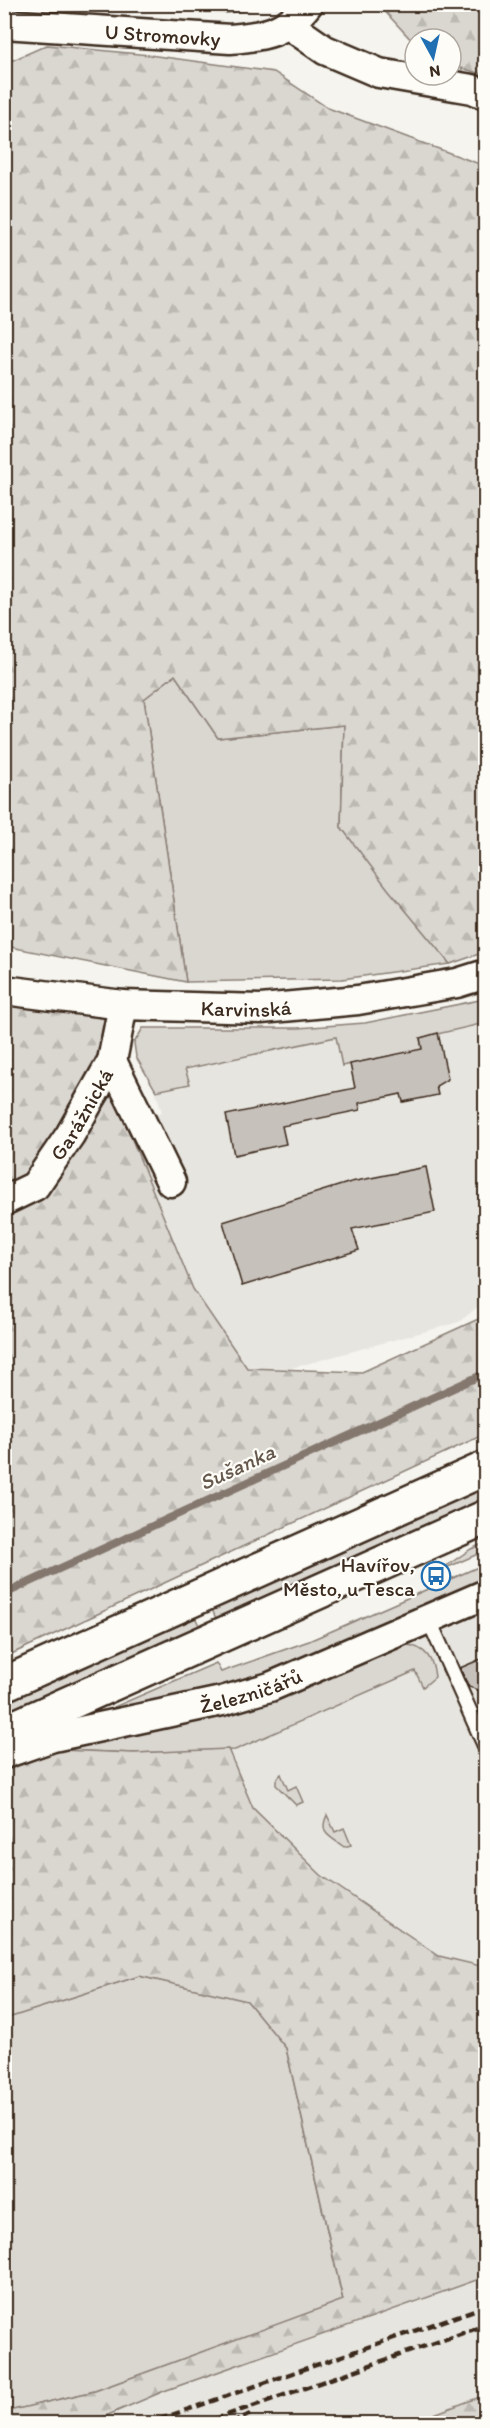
<svg xmlns="http://www.w3.org/2000/svg" width="490" height="2428" viewBox="0 0 490 2428" font-family="Itim,sans-serif">
  <style>
    .built { fill: #e7e5df }
    .green { fill: #dad6d0; stroke: #8a8077; stroke-width: 1.5 }
    .forest { fill: url(#forest-firs); stroke: #8a8077; stroke-width: 1.5 }
    .lines { fill: none; stroke-linecap: round; stroke-linejoin: round }
    .stream { stroke: #84786e; stroke-width: 8 }
    .building { fill: #c7c1bb; stroke: #3b2a1e; stroke-width: 1.5 }
    .lane-casing { stroke: #3b2a1e; stroke-width: 18 }
    .street-casing { stroke: #3b2a1e; stroke-width: 33 }
    .secondary-casing { stroke: #3b2a1e; stroke-width: 38 }
    .lane { stroke: #fdfcf7; stroke-width: 14 }
    .street { stroke: #fdfcf7; stroke-width: 28 }
    .secondary { stroke: #fdfcf7; stroke-width: 33 }
    .rail { stroke: #3b2a1e; stroke-width: 4.5; stroke-dasharray: 9 4.5; stroke-linecap: butt }
    .labels { text-anchor: middle; dominant-baseline: central; stroke-width: 4.5; stroke-linejoin: round; paint-order: stroke }
    .street-label { font-size: 21px; fill: #3b2a1e; stroke: #fdfcf7 }
    .poi-label { font-size: 21px; fill: #3b2a1e; stroke: #fdfcf7; text-anchor: end }
    .water-label { font-size: 22px; font-style: italic; fill: #65584d; stroke: #fdfcf7 }
  </style>
  <defs>
    <pattern id="forest-firs" width="22" height="20" patternUnits="userSpaceOnUse" patternTransform="scale(1.5)"><rect width="22" height="20" fill="#dad6d0"/><path d="M5 1l3.5 6h-7zM16 11l3.5 6h-7z" fill="#bcb8b2"/></pattern>
  </defs>
  <rect width="100%" height="100%" fill="#f5f4ee"/>
  <filter id="ink" filterUnits="userSpaceOnUse"><feTurbulence type="fractalNoise" baseFrequency=".0167" numOctaves="2"/><feDisplacementMap in="SourceGraphic" scale="12" xChannelSelector="R" yChannelSelector="G"/><feConvolveMatrix kernelMatrix="1 2 1 2 8 2 1 2 1" color-interpolation-filters="sRGB"/></filter>
  <g filter="url(#ink)">
    <g class="built">
      <path d="M485 999V1301L459 1322 288 1369 247 1368 193 1289 126 1124 162 1112 138 1036 143 1028H298L365 1023Z"/>
      <path d="M485 1577V1967L439 1956 320 1875 253 1808 204 1695Z"/>
      <path d="M485 2277V2395L410 2423 84 2424 101 2418 164 2391Z"/>
    </g>
    <g class="green">
      <path d="M88 5H263L241 11 227 13Z"/>
      <path d="M175 675 218 738 344 725 341 827 450 964 342 979 186 982 144 699Z"/>
      <path d="M485 999V1023L420 1038 427 1069 393 1055 342 1066 336 1037 185 1069 190 1084 156 1091 136 1057 134 1043 143 1028H298L365 1023Z"/>
      <path d="M485 1485V1501L217 1621 211 1607Z"/>
      <path d="M485 1543V1551L439 1571 471 1549Z"/>
      <path d="M485 1564V1583L267 1679 114 1710V1707L216 1663 221 1672 309 1641Z"/>
      <path d="M194 1615 200 1627 5 1716 4 1700Z"/>
      <path d="M396 1644C419 1644 433 1652 435 1677L423 1687 415 1671 235 1750 134 1753 60 1750Z"/>
      <path d="M281 1774 288 1790 296 1786 303 1802 296 1805 276 1785V1780Z"/>
      <path d="M327 1815 335 1832 344 1828 351 1845 344 1847C330 1836 318 1834 327 1815Z"/>
      <path d="M139 1976 247 2000 286 2048 343 2301 95 2391 5 2412 4 2019Z"/>
    </g>
    <g class="forest">
      <path d="M379 5H485V75L451 65V39H415V44Z"/>
      <path d="M47 45 149 55 274 72 328 108 485 166V952L450 964 388 889 341 827 344 725 218 738 175 675 144 699 186 982 5 946 4 64Z"/>
      <path d="M5 1000 111 1012 104 1053 29 1176 5 1191Z"/>
      <path d="M113 1093 193 1289 247 1368 362 1372 485 1316V1434L5 1657V1214L56 1181Z"/>
      <path d="M228 1749 253 1808 321 1875 439 1956 485 1967V2277L164 2391 101 2418 82 2423H5L4 2412 95 2391 343 2300 286 2048 247 2001 139 1976 5 2019V1771L60 1750 134 1753Z"/>
      <path d="M485 2395V2423H410Z"/>
    </g>
    <g class="lines">
      <path class="stream" d="M4 1594 486 1373"/>
    </g>
    <g class="building">
      <path d="M438 1033 448 1079 436 1086 438 1095 403 1102 401 1094 359 1103 360 1110 282 1126 286 1144 234 1155 226 1115 355 1088 350 1064 422 1049 420 1038Z"/>
      <path d="M426 1167 435 1212 352 1229 359 1250 242 1286 223 1222 351 1182Z"/>
      <path d="M486 1657V1693L469 1687 460 1668Z"/>
    </g>
    <g class="lines">
      <g class="lane-casing">
        <path id="lane" d="M428 1618 486 1748"/>
      </g>
      <g class="street-casing">
        <g id="street">
          <path id="s1" d="M4 24 230 39C265 36 285 33 308 4"/>
          <path d="M289 25 325 50 379 73 472 89 486 95"/>
          <path id="s2" d="M4 990 123 1005 261 1009 358 1000 457 983 486 974"/>
          <path d="M112 1061 171 1182"/>
          <path id="s3" d="M4 1201 35 1186 70 1135 112 1061 123 1005"/>
          <path id="s4" d="M4 1754 53 1737 222 1701 270 1687 486 1594"/>
        </g>
      </g>
      <g class="secondary-casing">
        <g id="secondary">
          <path d="M4 1684 486 1468"/>
          <path d="M4 1732 486 1517"/>
        </g>
      </g>
      <use href="#lane" class="lane"/>
      <use href="#street" class="street"/>
      <use href="#secondary" class="secondary"/>
      <g class="rail">
        <path d="M146 2424 486 2306"/>
        <path d="M201 2424 486 2325"/>
        <path d="M231 2424 250 2414"/>
      </g>
    </g>
  </g>
  <defs>
    <g id="bus-ring" transform="scale(1.5)"><circle r="9.5" fill="#fdfcf7" stroke="#1f6fb2" stroke-width="1.5"/><path d="M-5-6H5V4H4V6H2V4H-2V6H-4V4H-5ZM-3.5-4V0h7V-4ZM-3.5 1.2v1.5H-2V1.2ZM2 1.2v1.5H3.5V1.2Z" fill="#1f6fb2"/></g>
  </defs>
  <g fill-rule="evenodd">
    <use href="#bus-ring" x="436" y="1576"/>
  </g>
  <g class="labels">
    <g class="street-label">
      <text stroke="none"><textPath href="#s1" startOffset="159">U Stromovky</textPath></text>
      <text stroke="none"><textPath href="#s2" startOffset="243">Karvinská</textPath></text>
      <text stroke="none"><textPath href="#s3" startOffset="120">Garážnická</textPath></text>
      <text stroke="none"><textPath href="#s4" startOffset="255">Železničářů</textPath></text>
    </g>
    <g class="poi-label">
      <text x="415" y="1564">Havířov,<tspan x="415" dy="24">Město, u Tesca</tspan></text>
    </g>
    <g class="water-label">
      <text transform="translate(237 1467) rotate(-25)">Sušanka</text>
    </g>
  </g>
  <rect width="490" height="2428" fill="none" stroke="#fdfcf7" stroke-width="24"/>
  <rect x="12" y="12" width="466" height="2404" fill="none" stroke="#3b2a1e" stroke-width="2" filter="url(#ink)"/>
  <g transform="translate(433 57) rotate(172)"><circle r="28" fill="#fdfcf7" stroke="#afa8a0" stroke-width="1.5"/>
  <path d="M0-4.5L10 22L0 15L-10 22Z" fill="#1f6fb2"/>
  <text y="-9" font-size="16" font-weight="bold" text-anchor="middle" fill="#3b2a1e">N</text>
  </g>
</svg>
